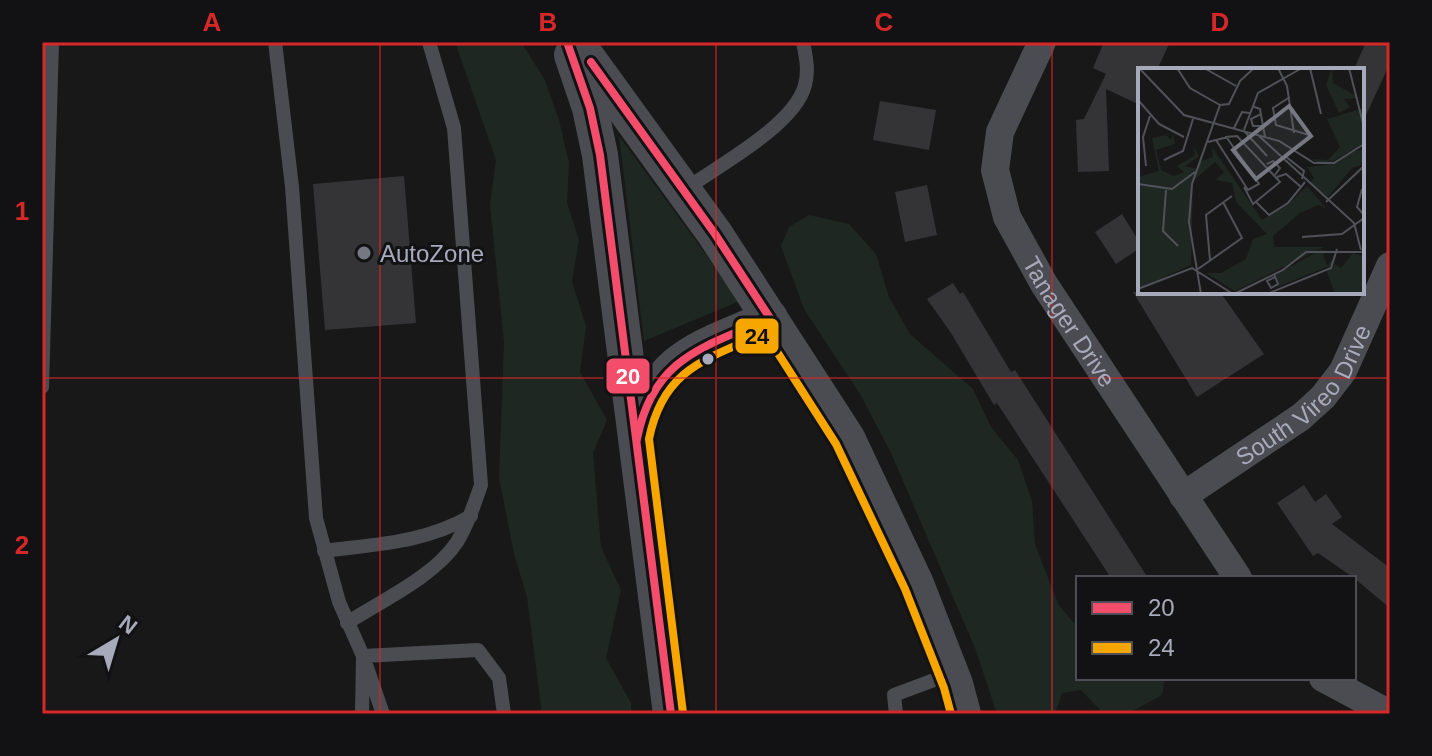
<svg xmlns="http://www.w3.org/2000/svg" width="1432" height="756" viewBox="0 0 1432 756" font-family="Arial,sans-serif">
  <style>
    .green { fill: #1f2722 }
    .building { fill: #343436 }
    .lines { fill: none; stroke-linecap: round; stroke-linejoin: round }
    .service { stroke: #4b4c51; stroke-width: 14 }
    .minor { stroke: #4b4c51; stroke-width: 28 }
    .tertiary { stroke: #4b4c51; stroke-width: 36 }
    .bus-1-casing { stroke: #121214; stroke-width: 14 }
    .bus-2-casing { stroke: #121214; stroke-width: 14 }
    .bus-1 { stroke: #f44d6c; stroke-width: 8 }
    .bus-2 { stroke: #f7a600; stroke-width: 8 }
    .grid { fill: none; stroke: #d62828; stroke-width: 2; stroke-opacity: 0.55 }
    .poi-dot { fill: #757781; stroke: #121214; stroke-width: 3 }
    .bus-dot { fill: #a7aaba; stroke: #121214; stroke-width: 3 }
    .labels { text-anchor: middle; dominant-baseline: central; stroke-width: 6; stroke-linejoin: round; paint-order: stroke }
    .poi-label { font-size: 24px; fill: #a7aaba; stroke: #121214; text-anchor: start }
    .street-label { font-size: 24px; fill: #a7aaba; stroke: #121214 }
    .inset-road { fill: none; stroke: #515259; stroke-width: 2 }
    .view { fill: #757781; fill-opacity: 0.15; stroke: #757781; stroke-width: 4 }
    .inset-edge { fill: none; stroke: #a7aaba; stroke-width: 4 }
    .line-badge { stroke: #121214; stroke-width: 3 }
    .badge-label { font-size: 22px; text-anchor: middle; font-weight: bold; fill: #fff }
    .pale-badge-label { font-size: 22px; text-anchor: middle; font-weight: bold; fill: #111 }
    .neatline { fill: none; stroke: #d62828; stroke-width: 3 }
    .grid-label { font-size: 26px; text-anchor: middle; font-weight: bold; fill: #d62828 }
  </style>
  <rect width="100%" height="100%" fill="#181818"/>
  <g class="green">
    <path d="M455 42H521L545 80 559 120 569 163 567 203 579 240 572 282 586 326 580 372 607 420 593 453 601 547 621 590 606 658 631 703V714H542L527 597 514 554 499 478 504 342 490 205 496 160Z"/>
    <path d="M619 136 740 301 644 341Z"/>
    <path d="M809 215 849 224 876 254 889 297 910 334 973 389 991 427 1018 460 1032 501 1035 544 1058 604 1073 622H1078V678H1165L1162 695 1127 714 1102 712 1081 690 1062 693 1056 711 1057 714H997L975 648 891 453 860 394 804 309 781 246 789 227Z"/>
  </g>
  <g class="building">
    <path d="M1104 42H1170L1157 70H1140V105L1106 89 1109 171 1078 172 1076 120 1084 119 1106 74 1093 68Z"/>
    <path d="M1366 42H1390V63L1362 124V70L1355 67Z"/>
    <path d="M880 101 936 110 929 150 873 140Z"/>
    <path d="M404 176 416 323 325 330 313 184Z"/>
    <path d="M927 185 937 235 905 242 895 192Z"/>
    <path d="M1122 214 1140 243V248L1116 264 1095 232Z"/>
    <path d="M953 283 960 294 963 292 1011 372 1015 370 1148 578H1111L997 403 994 405 951 333 927 299Z"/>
    <path d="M1133 292H1220L1264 354 1197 397Z"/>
    <path d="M1304 485 1315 502 1326 494 1342 517 1332 524 1390 568V608L1354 578 1318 553 1313 556 1277 503Z"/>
  </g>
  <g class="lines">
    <g class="service">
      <path d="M275 42 292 187 316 518 339 602 363 656 362 714"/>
      <path d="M684 190C718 166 795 125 805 85 809 70 806 57 803 42"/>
      <path d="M42 387 52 42"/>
      <path d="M324 551C377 544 424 543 471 516"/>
      <path d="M347 623C381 601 435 576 457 542 468 524 474 505 481 485L454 128 429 42"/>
      <path d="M383 714 363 656 478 650 499 678 504 714"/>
      <path d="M896 714 894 695 950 674"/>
    </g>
    <g class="minor">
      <path id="s1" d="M1042 42 1000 132 995 170 1007 217 1044 284 1238 578"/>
      <path id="s2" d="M1183 496 1301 417 1323 397 1343 371 1390 266"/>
      <path d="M1323 678 1390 714"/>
    </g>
    <g class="tertiary">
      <path d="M576 42 715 234 847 438 916 584 955 684 963 714"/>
      <path d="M572 55 590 108 600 155 671 714"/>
      <path d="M638 434C657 354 704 348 770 318"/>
    </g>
    <g class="bus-1-casing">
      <g id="bus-1">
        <path d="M567 42 590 108 600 155 671 714"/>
        <path d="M591 62 715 234 770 318C702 348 653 358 637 439"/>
      </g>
    </g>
    <g class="bus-2-casing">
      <path id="bus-2" d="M683 713 649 439C663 369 706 359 765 333L836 444 905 589 944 688 951 714"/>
    </g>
    <use href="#bus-1" class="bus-1"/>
    <use href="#bus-2" class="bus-2"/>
  </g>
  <path class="grid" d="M380 42V714M716 42V714M1052 42V714M42 378H1390"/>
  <circle class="poi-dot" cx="364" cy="253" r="8"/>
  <circle class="bus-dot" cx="708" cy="359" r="7"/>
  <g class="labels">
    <g class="poi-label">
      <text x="380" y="253">AutoZone</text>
    </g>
    <g class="street-label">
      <text stroke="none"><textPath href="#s1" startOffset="308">Tanager Drive</textPath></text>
      <text stroke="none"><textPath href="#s2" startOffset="160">South Vireo Drive</textPath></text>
    </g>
  </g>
  <g transform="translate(1138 68)">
    <rect width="226" height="226" fill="#181818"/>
    <path d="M194 0 195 15 222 30 206 31 212 39 201 45 188 17ZM226 40V75L195 93 181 95 173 91 190 92 202 79 189 51ZM35 65 37 76 18 82 23 102 36 108 46 104 39 98 57 87 56 78 61 88 47 98 59 101 61 94 75 89 74 79 124 152 151 136 169 118 188 140 180 137 162 145 135 168 136 179H186L97 223 68 205H83L108 191 115 171 129 166 98 134 94 115 78 112 86 104 77 94 55 113 53 197 0 221V109L21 103 14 70 28 67 33 72ZM220 82H226V96L214 100 190 129 172 115 176 110 169 99 188 97ZM182 182 197 183 185 186 189 197 197 190 194 197 134 221 141 217 138 207ZM215 185 226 189V226H197L189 204 197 196 203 200Z" fill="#1f2722"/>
    <path class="inset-road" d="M1 0 46 47 141 73 176 95H196L226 76M39 0 52 20 82 37M66 0 98 18M140 0 149 18 156 65M172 0 183 46M211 0 226 59M152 29 135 40 138 57 171 67M0 32 21 56 46 69M114 38 122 41 127 69M123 46 113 51 115 58H126M96 60 104 44 112 45M106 62 120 25 164 0M106 63 129 88M121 68 216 155 223 182M87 69 99 68 142 114 115 136 106 119M70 74 86 70H89L121 116 110 122 78 72M147 88 166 103 164 111M26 92 45 83 55 51M129 96 135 93 142 100 137 107M8 98 5 69 12 48M139 109 148 106 163 119M0 116 34 121 57 104M224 121 219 139 226 147M28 122 25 163 40 178M118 134 131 147 150 135 167 114M188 134 226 98M164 169 204 166 226 150M72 192 68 147 94 128M60 201 104 170 85 134M136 206 140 216 133 220 129 213 137 209M0 221 54 200 95 226M63 226 51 154 54 116 82 37 91 36 102 13 116 0M96 226 145 202 168 184H226M129 226 193 200 199 181"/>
    <path class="view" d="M151 38 173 68 118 111 95 82Z"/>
    <rect width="226" height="226" class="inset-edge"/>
  </g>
  <g class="line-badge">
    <rect x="734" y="317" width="46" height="38" rx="8" fill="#f7a600"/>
    <rect x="605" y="357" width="46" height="38" rx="8" fill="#f44d6c"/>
  </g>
  <g class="badge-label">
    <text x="628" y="384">20</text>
  </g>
  <g class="pale-badge-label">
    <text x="757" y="344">24</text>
  </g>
  <rect width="1432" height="756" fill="none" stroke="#121214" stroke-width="88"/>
  <rect x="1076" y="576" width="280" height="104" fill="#121214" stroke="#4e4f56" stroke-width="2"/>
  <rect x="1092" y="602" width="40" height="12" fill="#f44d6c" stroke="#4e4f56" stroke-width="2"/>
  <text x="1148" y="616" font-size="24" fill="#a7aaba">20</text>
  <rect x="1092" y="642" width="40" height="12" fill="#f7a600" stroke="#4e4f56" stroke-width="2"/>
  <text x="1148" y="656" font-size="24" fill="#a7aaba">24</text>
  <g transform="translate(116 640) rotate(38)" stroke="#121214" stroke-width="6" paint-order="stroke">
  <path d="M0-6L14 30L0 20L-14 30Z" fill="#a7aaba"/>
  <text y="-12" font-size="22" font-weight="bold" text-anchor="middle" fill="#a7aaba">N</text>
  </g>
  <rect x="44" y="44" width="1344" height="668" class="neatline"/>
  <g class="grid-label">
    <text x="212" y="31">A</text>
    <text x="548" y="31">B</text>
    <text x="884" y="31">C</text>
    <text x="1220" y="31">D</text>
    <text x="22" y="220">1</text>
    <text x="22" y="554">2</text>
  </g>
</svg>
